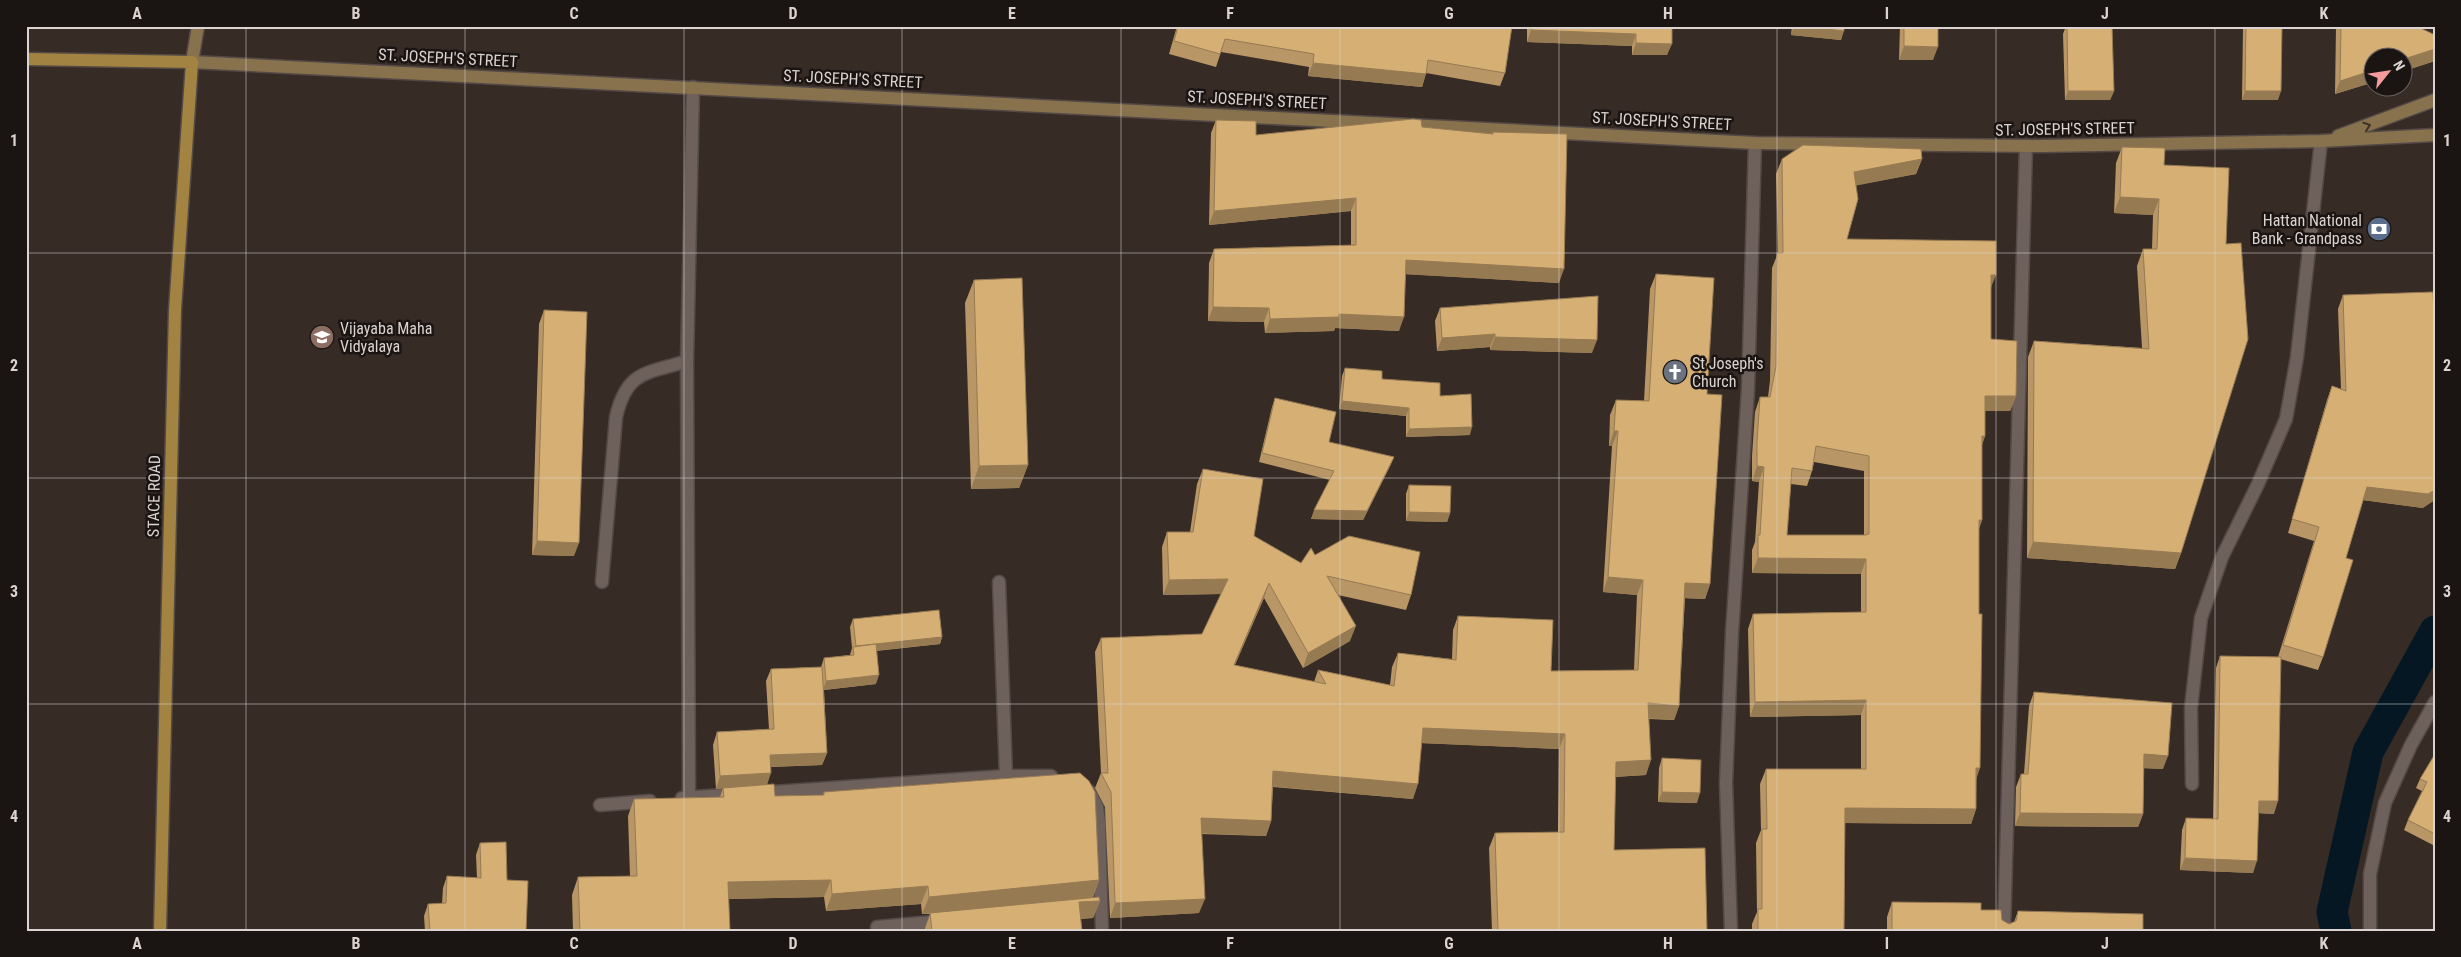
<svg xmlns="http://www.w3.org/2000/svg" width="2461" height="957" viewBox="0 0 2461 957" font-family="'Roboto Condensed',sans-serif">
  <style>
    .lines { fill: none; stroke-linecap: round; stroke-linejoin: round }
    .canal { stroke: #041723; stroke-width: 31 }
    .lane-casing { stroke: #534945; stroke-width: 15 }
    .street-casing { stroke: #534945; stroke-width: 15 }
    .secondary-casing { stroke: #534945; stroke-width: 15 }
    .primary-casing { stroke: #534945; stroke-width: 15 }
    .lane { stroke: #6e605a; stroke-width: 12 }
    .street { stroke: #6e605a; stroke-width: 12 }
    .secondary { stroke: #88714d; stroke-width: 12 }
    .primary { stroke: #a38341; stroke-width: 12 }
    .wall { fill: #b89665; fill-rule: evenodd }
    .shaded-wall { fill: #967a52 }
    .building { fill: #d6af75; stroke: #967a52; fill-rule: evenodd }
    .oneway { stroke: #3b3124 }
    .grid { fill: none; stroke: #dbd3d0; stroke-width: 1; stroke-opacity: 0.55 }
    .labels { text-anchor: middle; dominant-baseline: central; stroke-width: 5; stroke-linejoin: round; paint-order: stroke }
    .street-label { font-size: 16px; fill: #dbd3d0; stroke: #1a1512 }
    .poi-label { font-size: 16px; fill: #dbd3d0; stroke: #1a1512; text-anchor: start }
    .neatline { fill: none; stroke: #dbd3d0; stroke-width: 2 }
    .grid-label { font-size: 16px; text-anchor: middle; font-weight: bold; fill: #dbd3d0 }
  </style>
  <rect width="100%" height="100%" fill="#372b26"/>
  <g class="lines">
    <path class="canal" d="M2336 931 2332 912 2368 752 2435 631"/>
    <g class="lane-casing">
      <path id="lane" d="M877 927 944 921"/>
    </g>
    <g class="street-casing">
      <g id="street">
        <path d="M602 582 616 417C627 370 646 374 687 361"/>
        <path d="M999 582 1006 776"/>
        <path d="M2192 784 2191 708 2201 618 2222 557 2258 484 2286 419 2297 357 2321 141"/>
        <path d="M1089 791 1097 807 1099 821 1102 931"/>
        <path d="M759 793 1006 776H1051"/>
        <path d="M689 797 687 361 693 87"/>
        <path d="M682 798 737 794"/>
        <path d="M600 805 650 801"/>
        <path d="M1731 931 1726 783 1732 633 1748 389 1755 143"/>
        <path d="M2004 931 2026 146"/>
        <path d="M2370 931V874L2385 803 2411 745 2435 702"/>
      </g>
    </g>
    <g class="secondary-casing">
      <g id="secondary">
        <path d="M198 26 192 62 1755 143 2043 146 2321 141 2435 135"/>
        <path d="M2338 136 2435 100"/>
      </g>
    </g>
    <g class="primary-casing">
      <path id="primary" d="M26 59 192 62 175 310 160 931"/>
    </g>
    <use href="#lane" class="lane"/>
    <use href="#street" class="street"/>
    <use href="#secondary" class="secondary"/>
    <use href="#primary" class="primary"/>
  </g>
  <g class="wall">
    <path d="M1177 26H1512L1505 73 1500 86 1426 73 1422 87 1308 76 1309 67 1221 52 1216 67 1169 54Z"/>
    <path d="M1527 26H1672L1667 55H1632V46L1527 42Z"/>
    <path d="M1792 26H1844L1841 40 1791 35Z"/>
    <path d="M1900 26H1938L1933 60H1899Z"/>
    <path d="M2066 26 2114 91 2110 100H2065L2063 34Z"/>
    <path d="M2243 26H2282L2278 100H2242Z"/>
    <path d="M2336 26H2416L2435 35V61L2404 71 2374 58V82L2335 94Z"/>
    <path d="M1216 120 1256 135 1422 127 1492 134 1493 132 1559 283 1406 274 1399 331 1335 328 1334 331 1265 333 1264 322 1208 321 1209 263 1214 249 1351 245V211L1209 225 1211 133Z"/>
    <path d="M2122 147 2164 165 2181 553 2175 569 2027 558 2028 357 2034 341 2142 348 2137 266 2143 249H2152L2153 215 2114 213 2116 163Z"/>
    <path d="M1782 159H1922L1916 174 1856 185 1847 239 1991 288V339L2016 396 2010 411H1985V436L1982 445V520L1979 529 1976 809 1971 824 1845 823 1844 931H1752V924L1757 912 1756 843 1761 830 1760 784 1766 769H1861V715L1750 717 1748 629 1753 614 1861 612V574L1752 573V550L1755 542 1759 482 1752 481V456L1755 412 1760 397H1768L1770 381 1772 268 1778 253 1776 174ZM1814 462 1864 471V535H1787L1791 484 1807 486 1812 471Z"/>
    <path d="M1656 274 1707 394 1710 584 1705 599 1685 598 1679 706 1674 720 1649 719 1646 775 1615 777 1614 850 1707 931H1492L1489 848 1495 833 1558 832 1559 749 1422 743 1413 799 1273 787 1271 821 1266 836 1201 834 1199 913 1110 918 1105 807 1095 788 1101 773 1095 652 1101 638 1202 634 1221 594 1163 595 1162 547 1167 532H1190L1197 484 1203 469 1254 536 1301 563 1315 555 1411 595 1406 610 1338 595 1350 641 1303 668 1264 598 1235 665 1314 682 1318 670 1390 685 1392 667 1398 653 1452 659 1453 630 1458 616 1551 671 1634 670 1637 595 1603 592 1612 446H1609L1610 415 1616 400 1644 401 1650 289Z"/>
    <path d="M974 280 1028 465 1019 488 971 489 965 303Z"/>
    <path d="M2343 295 2423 508 2363 500 2346 558 2323 657 2318 670 2280 659 2274 814 2259 813 2253 873 2180 870 2182 830 2186 818 2213 819 2216 668 2220 656 2278 657 2314 541 2288 533 2327 400 2332 386 2341 389 2338 309Z"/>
    <path d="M1440 308 1592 353 1490 350V347L1437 351 1435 321Z"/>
    <path d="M544 310 574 556 532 555 539 324Z"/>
    <path d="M1345 368 1440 396 1470 435 1406 437V416L1339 409 1342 376Z"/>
    <path d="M1275 398 1329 442 1394 457 1390 466 1363 520 1311 519 1330 480 1259 462 1272 407Z"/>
    <path d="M1409 485 1450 513 1447 522 1406 521V494Z"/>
    <path d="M853 619 942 637 940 644 876 651V684L824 690 827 753 822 765 771 767 767 784 775 796 823 795 824 792 1099 880 1093 897 1100 901 1093 918 1080 919 1082 931H924L930 914H922L921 904 826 911 824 897 728 899 730 931H573L572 895 578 877 630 876 628 816 634 799 720 797 723 788 716 789 713 745 717 732 769 729 766 681 771 669 821 667 824 658 850 655 852 648 850 627Z"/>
    <path d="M2034 692 2163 769 2144 768 2143 814 2138 827 2015 826 2016 787 2021 774H2024L2029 706Z"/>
    <path d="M2435 754V842L2433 845 2404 830 2408 820 2422 791 2416 788 2420 779Z"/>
    <path d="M1662 758 1697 803 1658 802 1659 768Z"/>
    <path d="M480 843 507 880 526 931H425L424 916 428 904H442L443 888 447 876 477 878 476 855Z"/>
    <path d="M1892 902 1981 910 2002 920 2009 924 2014 922 2018 911 2143 931H1887V917Z"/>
  </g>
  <g class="shaded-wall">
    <path d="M1794 26H1802L1844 31 1841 40 1791 35Z"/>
    <path d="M1531 30 1636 34 1632 46 1527 42Z"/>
    <path d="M1636 43 1672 44 1667 55H1632Z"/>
    <path d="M1904 46 1938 47 1933 60H1899Z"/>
    <path d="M2435 49V61L2404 71V59Z"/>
    <path d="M1313 63 1426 74 1422 87 1308 76Z"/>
    <path d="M2374 70V82L2335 94 2340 81Z"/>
    <path d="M2068 91H2114L2110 100H2065Z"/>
    <path d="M2245 91H2281L2278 100H2242Z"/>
    <path d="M1922 159 1916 174 1849 187 1854 172Z"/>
    <path d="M2120 197 2159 199 2153 215 2114 213Z"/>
    <path d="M1356 198 1351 211 1209 225 1214 211Z"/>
    <path d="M1406 260 1564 269 1559 283 1401 274Z"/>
    <path d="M1991 275H1996L1990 290Z"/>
    <path d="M1213 307 1269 308 1264 322 1208 321Z"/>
    <path d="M1339 314 1404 317 1399 331 1335 328 1334 331 1265 333 1270 319Z"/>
    <path d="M1495 334 1490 347 1437 351 1442 338Z"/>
    <path d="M1495 337 1597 340 1592 353 1490 350Z"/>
    <path d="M1985 396H2016L2010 411H1980Z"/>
    <path d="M1342 401 1409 408 1406 416 1339 409Z"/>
    <path d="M1472 427 1470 435 1406 437 1409 429Z"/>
    <path d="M1614 431H1618L1612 446H1609Z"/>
    <path d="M1982 436H1985L1980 450Z"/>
    <path d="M1394 457 1390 466 1363 520 1311 519 1314 510Z"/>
    <path d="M1028 465 1019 488 971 489 979 466Z"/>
    <path d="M1757 466 1764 467 1759 482 1752 481Z"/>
    <path d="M2367 487 2435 490V500L2423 508 2362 500Z"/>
    <path d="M1409 512 1450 513 1447 522 1406 521Z"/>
    <path d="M1979 520H1982L1976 535Z"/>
    <path d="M537 541 579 543 574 556 532 555Z"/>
    <path d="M2033 542 2181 553 2175 569 2027 558Z"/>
    <path d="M1758 558 1866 559 1861 574 1752 573Z"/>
    <path d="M1608 577 1643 580 1637 595 1603 592Z"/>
    <path d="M1228 579 1222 594 1163 595 1169 580Z"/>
    <path d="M1269 583 1264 598 1228 680 1234 665Z"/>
    <path d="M1685 583 1710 584 1705 599 1680 598Z"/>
    <path d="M1356 626 1350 641 1303 668 1308 653Z"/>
    <path d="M942 637 940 644 853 653 856 646Z"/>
    <path d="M879 675 876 684 823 690 826 681Z"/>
    <path d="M1866 700 1861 715 1750 717 1755 702Z"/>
    <path d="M1648 703 1679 706 1674 720 1642 718Z"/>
    <path d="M1423 728 1565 734 1559 749 1417 743Z"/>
    <path d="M827 753 822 765 766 767 770 755Z"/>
    <path d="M2144 754 2168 756 2163 769 2139 768Z"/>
    <path d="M1651 760 1646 775 1610 777 1616 762Z"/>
    <path d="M1976 768H1980L1975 783Z"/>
    <path d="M1273 771 1418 784 1413 799 1268 786Z"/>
    <path d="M771 773 767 785 716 789 720 776Z"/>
    <path d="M1662 792 1700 793 1697 803 1658 802Z"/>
    <path d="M2259 801H2278L2274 814 2254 813Z"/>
    <path d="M1845 808 1976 809 1971 824 1839 823Z"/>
    <path d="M2020 813 2143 814 2138 827 2015 826Z"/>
    <path d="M1201 818 1271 821 1266 836 1195 833Z"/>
    <path d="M2185 858 2257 861 2253 873 2180 870Z"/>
    <path d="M831 880 824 897 722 899 728 882Z"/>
    <path d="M1099 880 1093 898 922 914 929 897Z"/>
    <path d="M928 886 921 904 826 911 832 894Z"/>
    <path d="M1205 899 1199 913 1110 918 1115 903Z"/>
    <path d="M1100 901 1093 918 1072 919 1079 902Z"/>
  </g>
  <g class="building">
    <path d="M1178 26H1512L1505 73 1428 60 1426 74 1313 63 1314 54 1225 39 1220 54 1174 41Z"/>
    <path d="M1531 26H1672V44L1636 43V34L1531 30Z"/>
    <path d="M1802 26H1844V31Z"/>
    <path d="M1904 26H1938V47L1904 46Z"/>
    <path d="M2067 26H2112L2114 91H2068Z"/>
    <path d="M2246 26H2282L2281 91H2245Z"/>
    <path d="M2341 26H2416L2435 35V49L2404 59V58H2374V70L2340 81Z"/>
    <path d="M1413 119 1421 120 1422 127 1493 134V132L1567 134 1564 269 1406 260 1404 317 1339 314V317L1270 319 1269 308 1213 307 1214 249 1356 245V198L1214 211 1216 120 1256 121V135Z"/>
    <path d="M1803 145 1921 149 1922 159 1854 172 1858 199 1847 239 1996 241V275H1991V339L2017 341 2016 396H1985V436H1982V520H1979V614H1982L1980 768H1976V809L1845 808 1844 931H1758V909H1762V829H1767L1766 769H1866V700L1755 702 1753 614 1866 612V559L1758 558V535H1760L1764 467 1757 466V442L1760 397H1770L1776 366 1777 253H1783L1782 159ZM1816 446 1869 456V534L1866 535H1787L1792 468 1812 471Z"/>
    <path d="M2122 147 2165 148 2164 165 2229 168 2226 244 2241 243 2248 339 2181 553 2033 542 2034 341 2149 349 2143 249H2157L2159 199 2120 197Z"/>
    <path d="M1656 274 1714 278 1707 394 1722 395 1710 584 1685 583 1679 706 1648 703 1651 760 1616 762 1614 850 1705 848 1707 931H1498L1495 833 1564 832 1565 734 1423 728 1418 784 1273 771 1271 821 1201 818 1205 899 1115 903 1111 792 1101 773H1108L1101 638 1202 634 1228 579 1169 580 1167 532H1193L1203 469 1263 479 1254 536 1301 563 1311 548 1315 555 1349 536 1420 552 1411 595 1327 576 1356 626 1308 653 1269 583 1234 665 1326 684 1318 670 1394 686 1398 653 1456 660 1458 616 1553 620 1551 671 1638 670 1643 580 1608 577 1618 431H1614L1616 400 1649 401Z"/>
    <path d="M1022 278 1028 465 979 466 974 280Z"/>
    <path d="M2433 292 2435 337V490L2428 494 2367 487 2346 558 2353 560 2323 657 2283 645 2319 527 2292 519 2332 386 2346 391 2343 295Z"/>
    <path d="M1598 296 1597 340 1495 337V334L1442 338 1440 308Z"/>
    <path d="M544 310 587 312 579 543 537 541Z"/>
    <path d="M1345 368 1382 371V379L1440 383V396L1471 394 1472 427 1409 429V408L1342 401Z"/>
    <path d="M1275 398 1336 412 1329 442 1394 457 1367 511 1314 510 1334 471 1262 453Z"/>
    <path d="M1409 485 1451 486 1450 513 1409 512Z"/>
    <path d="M939 610 942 637 856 646 853 619Z"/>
    <path d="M876 644 879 675 826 681 824 658 854 655 853 647Z"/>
    <path d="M2220 656 2281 657 2278 801H2259L2257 861 2185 858 2186 818 2218 819Z"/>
    <path d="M822 667 827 753 770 755 771 773 720 776 717 732 774 729 771 669Z"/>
    <path d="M2034 692 2172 703 2168 756 2144 754 2143 814 2020 813 2021 774H2028Z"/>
    <path d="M2435 754V834L2408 820 2427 782 2420 779Z"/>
    <path d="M1662 758 1701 760 1700 793 1662 792Z"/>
    <path d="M1080 773 1089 781 1095 792 1099 880 929 897 928 886 832 894 831 880 728 882 730 931H580L578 877 637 876 634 799 724 797 723 788 774 784 775 796 824 795V792Z"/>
    <path d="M506 842 507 880 528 881 526 931H430L428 904 446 903 447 876 481 878 480 843Z"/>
    <path d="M1099 897 1100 901 1079 902 1082 931H932L930 913Z"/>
    <path d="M1892 902 1981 903V910H2001L2002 920 2009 924 2016 921 2018 911 2143 914V931H1892Z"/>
  </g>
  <defs><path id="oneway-chevron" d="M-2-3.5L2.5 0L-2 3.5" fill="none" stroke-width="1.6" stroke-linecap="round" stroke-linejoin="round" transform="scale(1.25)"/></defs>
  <use class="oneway" href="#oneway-chevron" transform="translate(2367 126) rotate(-19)"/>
  <path class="grid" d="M246 26V931M465 26V931M684 26V931M902 26V931M1121 26V931M1340 26V931M1559 26V931M1777 26V931M1996 26V931M2215 26V931M26 253H2435M26 478H2435M26 704H2435"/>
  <defs>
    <g id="bank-disc" transform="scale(1.25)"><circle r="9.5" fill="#5c6f8a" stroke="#1a1512"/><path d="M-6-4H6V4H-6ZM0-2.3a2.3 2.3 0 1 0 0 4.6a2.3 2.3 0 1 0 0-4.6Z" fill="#fff"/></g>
    <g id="school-disc" transform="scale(1.25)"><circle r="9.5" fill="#8d6e63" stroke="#1a1512"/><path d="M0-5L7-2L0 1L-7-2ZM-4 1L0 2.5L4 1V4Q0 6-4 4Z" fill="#fff"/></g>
    <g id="church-disc" transform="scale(1.25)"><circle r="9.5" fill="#6b7280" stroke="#1a1512"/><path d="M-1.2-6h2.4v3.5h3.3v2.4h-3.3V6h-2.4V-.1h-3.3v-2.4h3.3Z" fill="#fff"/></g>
  </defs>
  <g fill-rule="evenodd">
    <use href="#bank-disc" x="2379" y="229"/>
    <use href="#school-disc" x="322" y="337"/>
    <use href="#church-disc" x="1675" y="372"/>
  </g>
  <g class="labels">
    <g class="street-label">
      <text transform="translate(448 58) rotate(3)">ST. JOSEPH'S STREET</text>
      <text transform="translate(853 79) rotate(3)">ST. JOSEPH'S STREET</text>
      <text transform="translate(1257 100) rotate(3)">ST. JOSEPH'S STREET</text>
      <text transform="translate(1662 121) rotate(3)">ST. JOSEPH'S STREET</text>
      <text transform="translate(2065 129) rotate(-1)">ST. JOSEPH'S STREET</text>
      <text transform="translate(154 496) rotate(-89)">STACE ROAD</text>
    </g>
    <g class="poi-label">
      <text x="2362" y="220" text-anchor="end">Hattan National<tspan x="2362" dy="18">Bank - Grandpass</tspan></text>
      <text x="340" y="328">Vijayaba Maha<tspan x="340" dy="18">Vidyalaya</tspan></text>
      <text x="1692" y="363">St Joseph's<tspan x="1692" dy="18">Church</tspan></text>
    </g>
  </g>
  <rect width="2461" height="957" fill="none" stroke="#1a1512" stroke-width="55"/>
  <g transform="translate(2388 72) rotate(60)"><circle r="24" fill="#1a1512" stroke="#67615e"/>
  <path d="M0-4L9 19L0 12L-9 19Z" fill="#f59b9c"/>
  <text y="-8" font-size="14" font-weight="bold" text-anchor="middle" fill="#dbd3d0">N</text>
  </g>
  <rect x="28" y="28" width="2406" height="902" class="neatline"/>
  <g class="grid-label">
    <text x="137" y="19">A</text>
    <text x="356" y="19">B</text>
    <text x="574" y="19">C</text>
    <text x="793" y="19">D</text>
    <text x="1012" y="19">E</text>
    <text x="1230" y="19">F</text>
    <text x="1449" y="19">G</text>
    <text x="1668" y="19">H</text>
    <text x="1887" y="19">I</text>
    <text x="2105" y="19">J</text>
    <text x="2324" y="19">K</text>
    <text x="14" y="146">1</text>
    <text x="2447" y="146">1</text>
    <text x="14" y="371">2</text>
    <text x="2447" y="371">2</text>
    <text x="14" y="597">3</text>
    <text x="2447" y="597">3</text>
    <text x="14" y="822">4</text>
    <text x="2447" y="822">4</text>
    <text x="137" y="949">A</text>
    <text x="356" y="949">B</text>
    <text x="574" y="949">C</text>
    <text x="793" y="949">D</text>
    <text x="1012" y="949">E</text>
    <text x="1230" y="949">F</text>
    <text x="1449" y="949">G</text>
    <text x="1668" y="949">H</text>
    <text x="1887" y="949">I</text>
    <text x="2105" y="949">J</text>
    <text x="2324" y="949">K</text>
  </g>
</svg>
